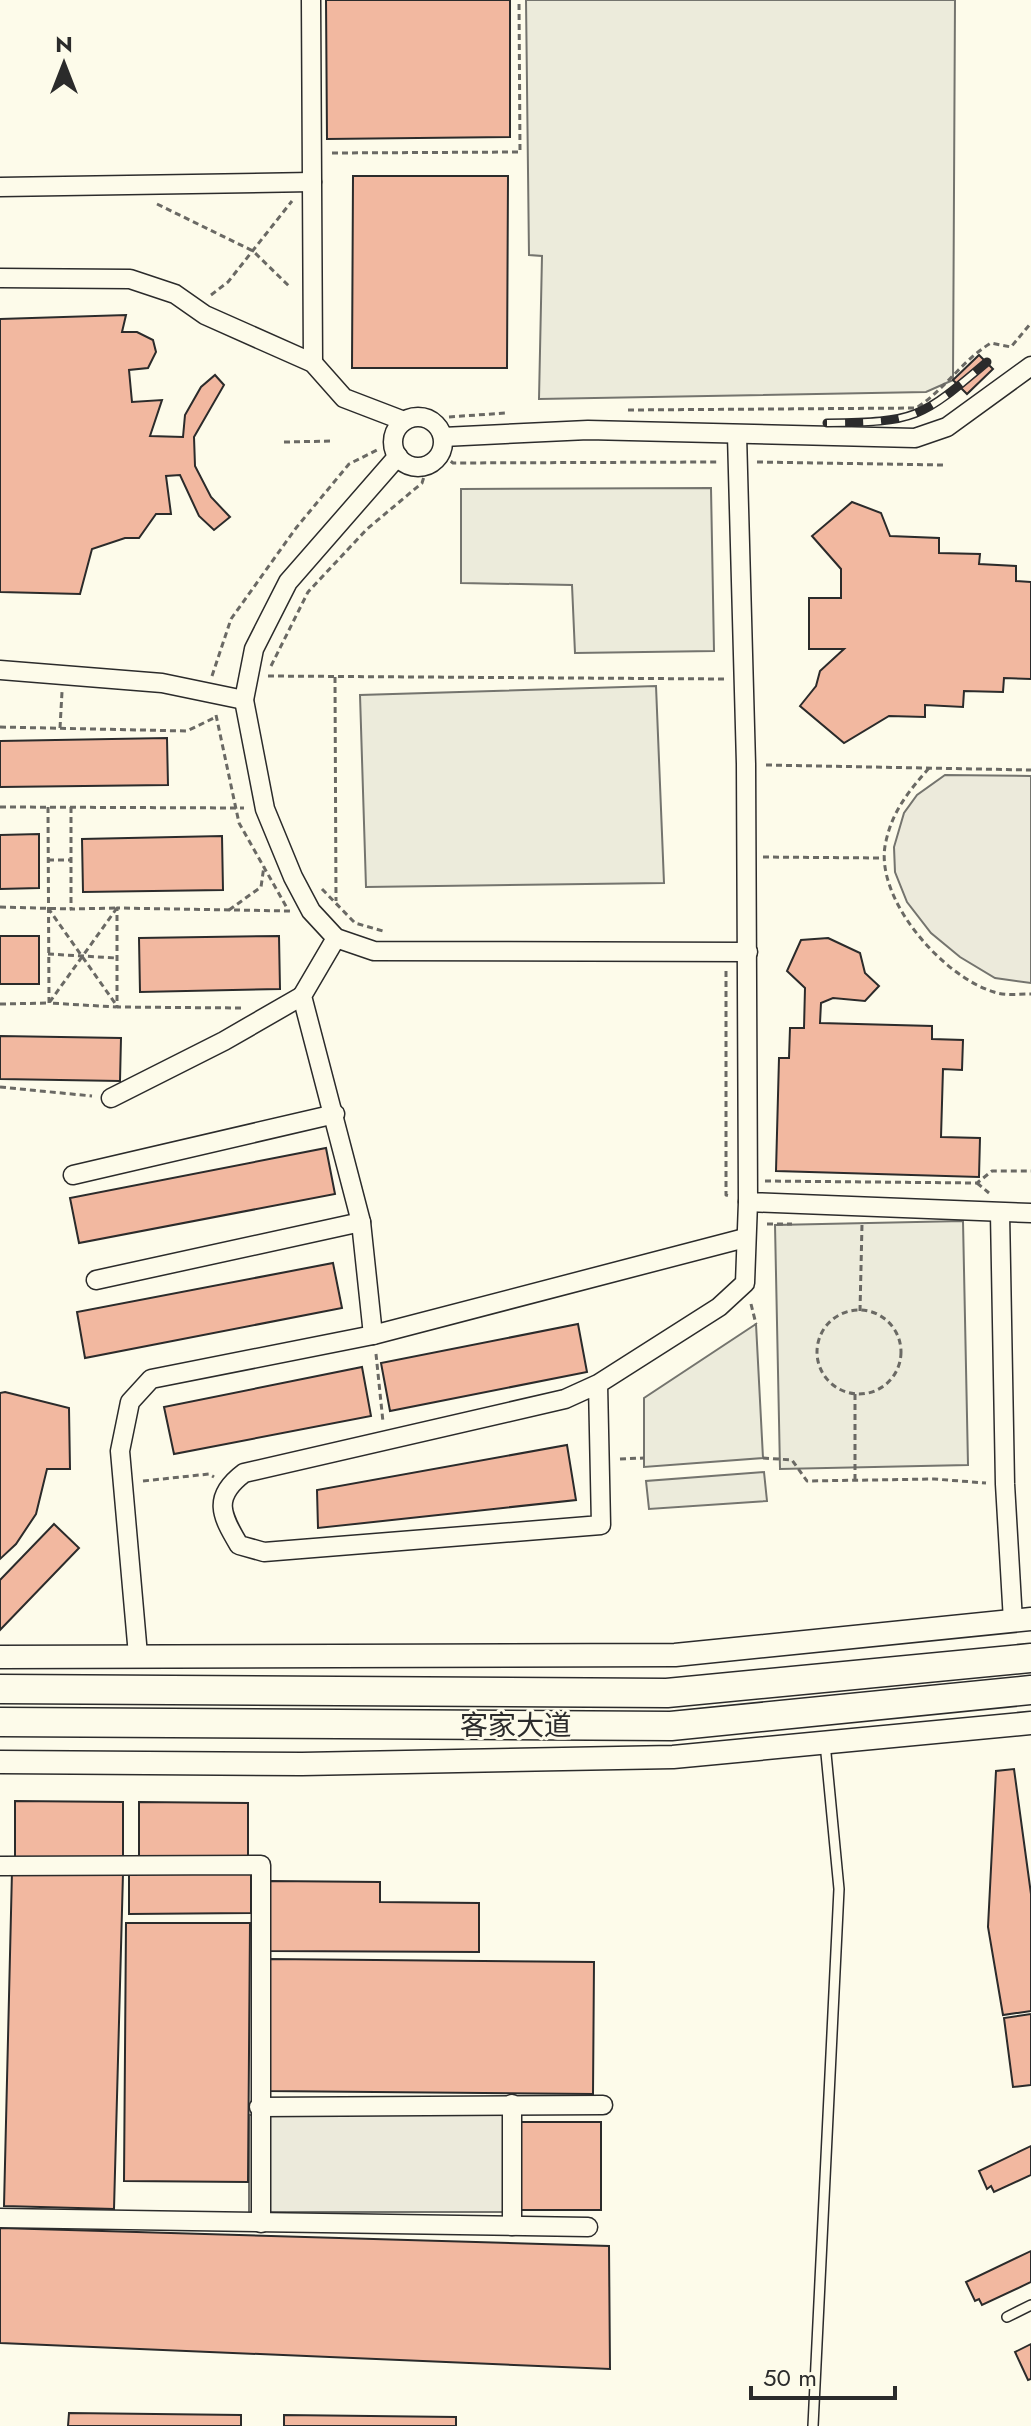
<svg xmlns="http://www.w3.org/2000/svg" width="1031" height="2426" viewBox="0 0 1031 2426" font-family="Jost,'Noto Sans SC',sans-serif">
  <style>
    .green { fill: #ecebdb; stroke: #74746e; stroke-width: 2 }
    .parking { fill: #eceadb; stroke: #74746e; stroke-width: 2 }
    .building { fill: #f2b8a0; stroke: #2b2b2b; stroke-width: 2 }
    .lines { fill: none; stroke-linecap: round; stroke-linejoin: round }
    .service-casing { stroke: #2b2b2b; stroke-width: 12 }
    .minor-casing { stroke: #2b2b2b; stroke-width: 21 }
    .tertiary-casing { stroke: #2b2b2b; stroke-width: 25 }
    .primary-casing { stroke: #2b2b2b; stroke-width: 31 }
    .path { stroke: #6a6964; stroke-width: 3; stroke-dasharray: 6 4; stroke-linecap: butt }
    .service { stroke: #fdfbea; stroke-width: 9 }
    .minor { stroke: #fdfbea; stroke-width: 18 }
    .tertiary { stroke: #fdfbea; stroke-width: 22 }
    .primary { stroke: #fdfbea; stroke-width: 28 }
    .rail-casing { stroke: #2b2b2b; stroke-width: 9 }
    .rail { stroke: #fdfbea; stroke-width: 6; stroke-dasharray: 18; stroke-linecap: butt }
    .labels { text-anchor: middle; dominant-baseline: central; stroke-width: 6; stroke-linejoin: round; paint-order: stroke }
    .street-label { font-size: 28px; fill: #2b2b2b; stroke: #fdfbea }
  </style>
  <rect width="100%" height="100%" fill="#fdfbea"/>
  <g class="green">
    <path d="M526 0H955L953 380 926 392 539 399 542 256 529 255Z"/>
    <path d="M711 488 714 651 575 653 572 585 461 583V489Z"/>
    <path d="M656 686 664 883 366 887 360 695Z"/>
    <path d="M963 1221 968 1465 780 1469 775 1225Z"/>
    <path d="M756 1324 763 1458 644 1467V1398Z"/>
    <path d="M764 1472 767 1501 649 1509 646 1481Z"/>
  </g>
  <g class="parking">
    <path d="M945 775 1031 776V983L995 978 960 957 931 933 907 902 895 872 894 847 904 813 917 795Z"/>
    <rect x="249" y="2115" width="256" height="97"/>
  </g>
  <g class="building">
    <path d="M326 0H510V137L327 139Z"/>
    <path d="M353 176H508L507 368H352Z"/>
    <path d="M126 315 122 332H137L153 340 156 352 148 368 129 370 132 402 162 400 150 436 183 437 185 415 201 387 215 375 224 385 194 437 195 466 211 497 230 517 214 530 199 516 180 475 166 476 171 514H156L139 538H125L92 549 80 594 0 592V319Z"/>
    <path d="M979 355 993 369 967 394 953 380Z"/>
    <path d="M852 502 881 513 890 536 939 538V553L980 554 979 564 1016 566V581L1031 582V679L1004 678 1003 692 964 691 963 707 925 705V717L889 716 844 743 800 706 816 686 820 671 844 649H809V598H841V569L812 536Z"/>
    <path d="M167 738 168 785 0 787V741Z"/>
    <path d="M39 834V888L0 889V835Z"/>
    <path d="M222 836 223 890 83 892 82 839Z"/>
    <rect x="0" y="936" width="39" height="48"/>
    <path d="M279 936 280 989 140 992 139 938Z"/>
    <path d="M828 938 860 953 865 973 879 986 865 1001 833 998 821 1003 820 1023 932 1026V1039L963 1040 962 1070 943 1069 941 1137 980 1138 979 1177 776 1171 779 1058H789L790 1028H804L805 988 787 971 801 940Z"/>
    <path d="M0 1036 121 1038 120 1081 0 1079Z"/>
    <path d="M326 1148 335 1194 79 1243 70 1198Z"/>
    <path d="M333 1263 342 1308 85 1358 77 1312Z"/>
    <path d="M578 1324 587 1372 390 1411 381 1363Z"/>
    <path d="M362 1367 371 1416 174 1454 164 1407Z"/>
    <path d="M5 1392 69 1408 70 1469H47L36 1514 16 1544 0 1559V1393Z"/>
    <path d="M567 1445 576 1500 318 1528 317 1490Z"/>
    <path d="M54 1524 79 1548 0 1630V1580Z"/>
    <path d="M1014 1769 1031 1894V2011L1003 2015 988 1927 996 1771Z"/>
    <path d="M15 1801 123 1802V1858L15 1857Z"/>
    <path d="M139 1802 248 1803V1858L139 1857Z"/>
    <path d="M251 1869V1913L129 1914V1870Z"/>
    <path d="M12 1871 123 1873 114 2209 4 2206Z"/>
    <path d="M270 1881 380 1882V1902L479 1903V1952L269 1951Z"/>
    <path d="M126 1923H250L248 2182 124 2181Z"/>
    <path d="M269 1959 594 1962 593 2094 268 2091Z"/>
    <path d="M1031 2014V2085L1013 2087 1004 2018Z"/>
    <rect x="521" y="2122" width="80" height="88"/>
    <path d="M1031 2146V2175L994 2192 991 2186 987 2189 979 2171Z"/>
    <path d="M0 2228 609 2246 610 2369 0 2343Z"/>
    <path d="M1031 2251V2282L982 2305 979 2299 975 2301 966 2282Z"/>
    <path d="M1031 2344V2379L1028 2380 1015 2352Z"/>
    <path d="M69 2413 241 2415V2426H68Z"/>
    <path d="M284 2415 456 2417V2426H284Z"/>
  </g>
  <g class="lines">
    <g class="service-casing">
      <g id="service">
        <path d="M1007 2317 1031 2305"/>
        <path d="M813 2426 839 1889 825 1743"/>
      </g>
    </g>
    <g class="minor-casing">
      <g id="minor">
        <path d="M311 0 313 363"/>
        <path d="M0 187 312 182"/>
        <path d="M0 278 130 279 175 294 205 315 313 363 344 398 404 421"/>
        <circle cx="418" cy="442" r="25"/>
        <path d="M737 435 746 764 748 1202 1031 1213"/>
        <path d="M443 437 588 430 915 438 947 427 1031 366"/>
        <path d="M398 456 288 582 254 649 244 700 265 809 293 877 311 911 336 938 374 951 748 952"/>
        <path d="M0 670 162 683 244 700"/>
        <path d="M336 938 302 996 361 1222 373 1335"/>
        <path d="M111 1098 224 1041 302 996"/>
        <path d="M73 1175 335 1114"/>
        <path d="M1000 1213 1005 1484 1013 1621"/>
        <path d="M96 1280 361 1222"/>
        <path d="M598 1384 565 1399 244 1473C212 1497 221 1515 239 1545L264 1552 601 1525 598 1384 719 1307 745 1283 748 1202"/>
        <path d="M138 1655 120 1451 130 1402 151 1379 373 1335 745 1238"/>
        <path d="M0 1866 261 1865V2223"/>
        <path d="M512 2104V2226"/>
        <path d="M259 2107 603 2105"/>
        <path d="M0 2218 588 2227"/>
      </g>
    </g>
    <g class="tertiary-casing">
      <g id="tertiary">
        <path d="M0 1657 675 1655 1031 1619"/>
        <path d="M0 1762 302 1764 673 1757 1031 1723"/>
      </g>
    </g>
    <g class="primary-casing">
      <g id="primary">
        <path d="M0 1689 667 1693 1031 1658"/>
        <path d="M0 1722 671 1726 1031 1690"/>
      </g>
    </g>
    <g class="path">
      <path d="M332 153 520 152 519 0"/>
      <path d="M157 204 253 251 291 288"/>
      <path d="M211 295 228 282 292 201"/>
      <path d="M628 410 916 408C946 389 961 361 991 343L1011 347 1031 323"/>
      <path d="M449 417 505 413"/>
      <path d="M284 442 334 441"/>
      <path d="M443 455 453 463 717 462"/>
      <path d="M757 462 943 465"/>
      <path d="M271 666 308 592 367 529 422 483 428 464"/>
      <path d="M212 676 231 619 296 528 349 464 379 449"/>
      <path d="M268 676 724 679"/>
      <path d="M335 677 336 901"/>
      <path d="M216 715 239 823 287 908"/>
      <path d="M0 727 187 731 216 717"/>
      <path d="M60 728 62 692"/>
      <path d="M766 765 1031 770"/>
      <path d="M929 768C909 791 893 810 886 841 872 897 943 977 994 992 1005 996 1020 994 1031 994"/>
      <path d="M0 807 244 808"/>
      <path d="M48 807 49 1003 116 1007"/>
      <path d="M71 807V909L117 908"/>
      <path d="M763 857 884 858"/>
      <path d="M48 860H71"/>
      <path d="M322 889 355 923 383 931"/>
      <path d="M0 907 71 909"/>
      <path d="M48 908 117 1006"/>
      <path d="M229 910 261 887 264 866"/>
      <path d="M48 954 116 958"/>
      <path d="M726 971V1195L730 1196"/>
      <path d="M0 1004 49 1003 117 908"/>
      <path d="M241 1008 117 1007V908L291 911"/>
      <path d="M0 1087 92 1096"/>
      <path d="M765 1181 977 1183 992 1171H1031"/>
      <path d="M977 1183 989 1193"/>
      <path d="M767 1224H792"/>
      <path d="M751 1304 756 1324"/>
      <circle cx="859" cy="1352" r="42"/>
      <path d="M860 1311 862 1224"/>
      <path d="M376 1354 383 1422"/>
      <path d="M763 1458 792 1460 807 1481 934 1479 986 1483"/>
      <path d="M620 1459 644 1458"/>
      <path d="M855 1480V1394"/>
      <path d="M143 1481 209 1474 214 1477"/>
    </g>
    <use href="#service" class="service"/>
    <use href="#minor" class="minor"/>
    <use href="#tertiary" class="tertiary"/>
    <use href="#primary" class="primary"/>
    <g class="rail-casing">
      <path id="rail" d="M827 423C916 422 920 419 987 362"/>
    </g>
    <use href="#rail" class="rail"/>
  </g>
  <g class="labels">
    <g class="street-label">
      <text x="516" y="1725">客家大道</text>
    </g>
  </g>
  <g transform="translate(64 64)" stroke="#fdfbea" stroke-width="6" paint-order="stroke">
  <path d="M0-6L14 30L0 20L-14 30Z" fill="#2b2b2b"/>
  <text y="-12" font-size="22" font-weight="bold" text-anchor="middle" fill="#2b2b2b">N</text>
  </g>
  <path d="M751 2386v12h144v-12" fill="none" stroke="#2b2b2b" stroke-width="4"/>
  <text x="763" y="2386" font-size="24" fill="#2b2b2b" stroke="#fdfbea" stroke-width="6" paint-order="stroke">50 m</text>
</svg>
